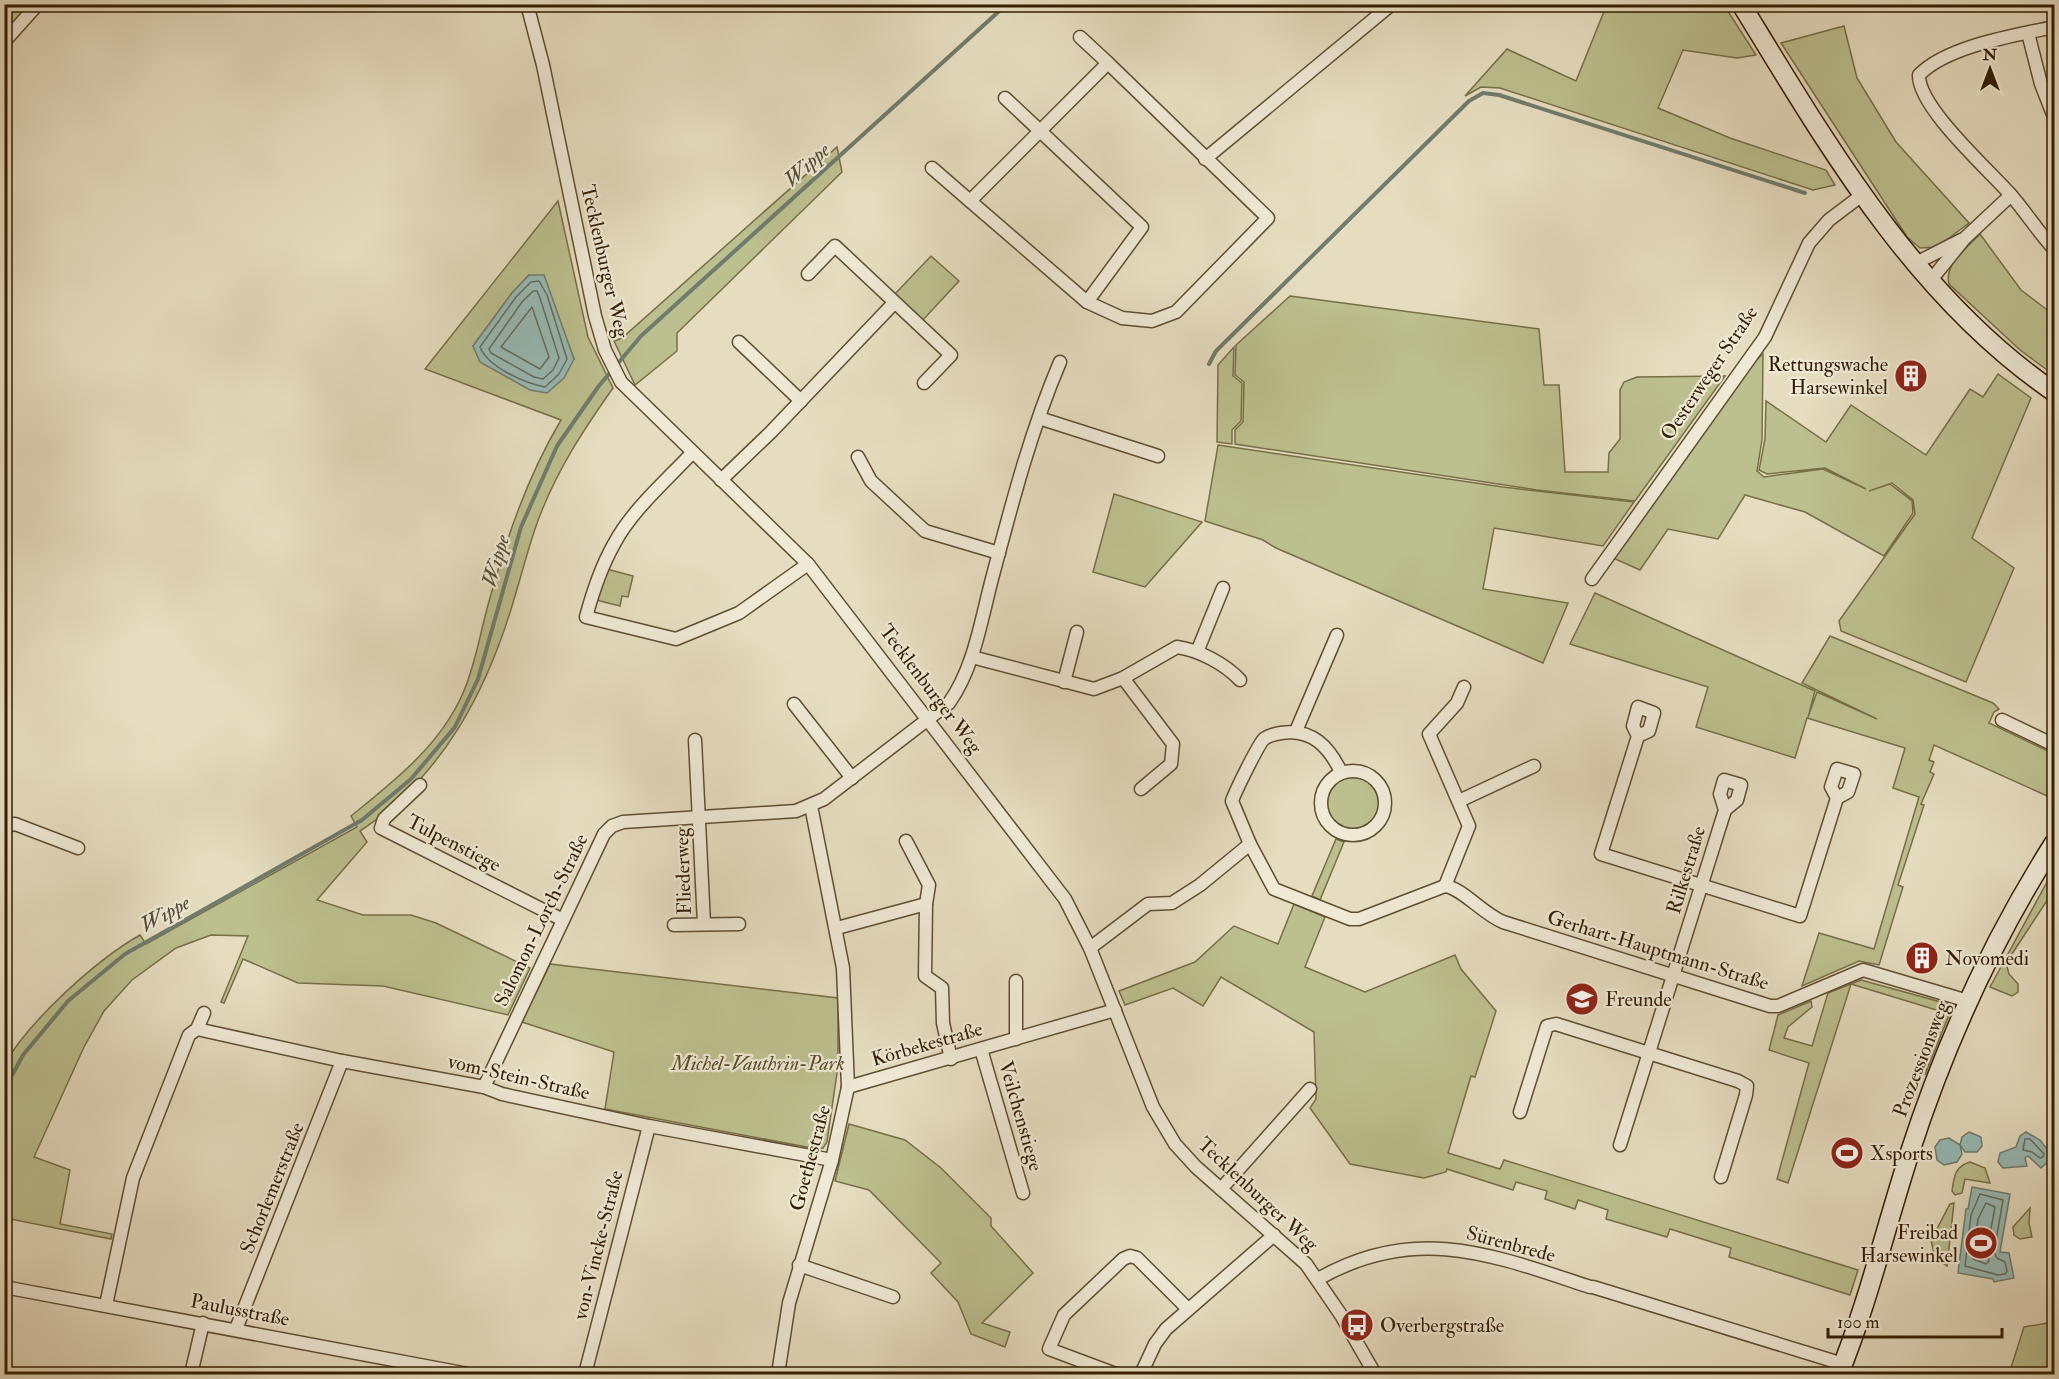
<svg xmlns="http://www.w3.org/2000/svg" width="2059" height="1379" viewBox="0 0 2059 1379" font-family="'IM FELL Double Pica',serif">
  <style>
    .green { fill: #bcbf8e; stroke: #786e48; stroke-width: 1.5; fill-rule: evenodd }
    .water { fill: #97bbb7; stroke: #6f7c6e; stroke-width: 1.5 }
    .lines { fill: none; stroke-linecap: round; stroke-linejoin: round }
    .shore { stroke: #666c5c; stroke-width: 1.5 }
    .stream { stroke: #6f7c6e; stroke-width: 4 }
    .street-casing { stroke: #604e31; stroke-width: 15 }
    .secondary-casing { stroke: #341e01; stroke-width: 21 }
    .street { stroke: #efe9d6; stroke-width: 12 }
    .secondary { stroke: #efe9d6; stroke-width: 18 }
    .labels { text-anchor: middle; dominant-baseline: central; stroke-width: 4.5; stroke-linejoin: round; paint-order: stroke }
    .street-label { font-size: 20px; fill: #341e01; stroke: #efe9d6 }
    .poi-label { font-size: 20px; fill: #341e01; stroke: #efe9d6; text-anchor: start }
    .park-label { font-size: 20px; font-style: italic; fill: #5d4e2b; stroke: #efe9d6 }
    .water-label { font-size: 21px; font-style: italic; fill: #524d38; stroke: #efe9d6 }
  </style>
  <rect width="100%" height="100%" fill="#e6ddc0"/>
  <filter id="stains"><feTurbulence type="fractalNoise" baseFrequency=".00333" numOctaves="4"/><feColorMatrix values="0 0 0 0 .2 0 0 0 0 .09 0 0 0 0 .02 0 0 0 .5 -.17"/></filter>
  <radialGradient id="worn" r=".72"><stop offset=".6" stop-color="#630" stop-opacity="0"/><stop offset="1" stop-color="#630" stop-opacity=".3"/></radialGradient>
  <g class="green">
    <path d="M1607 4 1724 5 1756 55 1737 58 1683 50 1658 108 1730 138 1826 170 1835 185 1813 190 1500 88 1481 87 1465 96 1507 49 1576 81Z"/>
    <path d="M5 5H32L5 36Z"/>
    <path d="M1844 26 1857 78 1896 142 1969 223 1937 247 1920 248 1907 237 1781 43Z"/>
    <path d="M837 147 842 172 677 333V351L635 385 614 341 622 338Z"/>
    <path d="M558 201 588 337 613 388C584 429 557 470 539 518 529 544 523 570 515 596 488 690 443 776 360 831L367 842 317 900 363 915H411L436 923 530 968 508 1015 383 986 298 983 243 959 224 1003 221 1002 248 936 211 935 176 948 132 980 104 1011 84 1047 34 1157 70 1170 60 1224 112 1234 111 1239 5 1218 4 1065C29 1021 96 960 140 935L146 944 357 827 351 816C394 781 440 746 463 693 475 666 480 634 488 605 506 540 526 479 561 420L425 369ZM529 275 562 327 574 359 473 346 512 293Z"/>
    <path d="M1980 234 2021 290 2054 315V375L2020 350 1949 284C1944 263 1967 248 1980 234Z"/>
    <path d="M931 256 959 281 922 321 894 295Z"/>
    <path d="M1290 296 1539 329 1544 385H1559L1565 472H1608L1609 453 1620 439V390L1624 382 1637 377 1725 376 1635 501 1537 490 1235 444V430L1243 422 1244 382 1235 375 1236 345Z"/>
    <path d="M1234 347 1233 376 1242 383 1241 421 1232 430V444L1217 442 1218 365Z"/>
    <path d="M1763 354 1762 440 1757 471 1764 477 1823 469 1866 489 1825 468 1767 474 1759 470 1765 439 1766 401 1826 442 1851 405 1926 455 1970 389 1983 397 1998 374 2031 398 1972 538 2014 568 1966 682 1841 631 1839 621 1915 514 1913 500 1892 483 1869 491 1890 484 1912 501 1913 513 1884 556 1805 512 1745 495 1718 539 1668 529 1640 570 1613 558 1751 365Z"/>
    <path d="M1218 445 1503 487 1634 502 1603 546 1494 528 1483 589 1568 603 1543 663 1276 548 1263 540 1205 521Z"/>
    <path d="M1114 494 1202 522 1145 587 1093 572Z"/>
    <path d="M607 569 633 576 628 597 622 596 620 606 596 600Z"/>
    <path d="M1595 593 1815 691 1808 717 1817 692 1877 719 1802 683 1830 636 1993 703 1999 709 1994 712 1989 723 2054 754V799L1934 745 1929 760 1934 762 1930 772 1934 774 1921 804 1924 805 1898 885 1903 887 1879 965 1859 961 1802 986 1819 933 1874 949 1919 797 1893 788 1905 748 1807 718 1795 758 1696 727 1708 687 1570 644Z"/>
    <circle cx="1353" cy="803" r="26"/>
    <path d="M1336 839 1344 842 1320 900 1312 896Z"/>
    <path d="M2054 869V890L2006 963 2009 974 2018 984V992L2012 996 1990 987Z"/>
    <path d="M1294 904 1325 917 1305 967 1365 992 1455 955 1461 969 1496 1011 1475 1077 1471 1076 1448 1153 1500 1169 1504 1160 1858 1270 1850 1295 1729 1257 1731 1248 1670 1229 1667 1237 1606 1219 1608 1210 1578 1200 1575 1209 1545 1199 1547 1191 1516 1182 1513 1190 1447 1169 1446 1172 1424 1178 1350 1164 1310 1108 1316 1099 1314 1032 1221 977 1203 1006 1173 988 1125 1005 1119 991 1195 962 1234 926 1278 944Z"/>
    <path d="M550 964 838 998V1066L827 1142 823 1148 817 1149 605 1109 614 1052 522 1022Z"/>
    <path d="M1861 980 1948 1004 1951 1010 1925 1075 1943 1012 1851 984 1788 1183 1777 1179 1809 1063 1769 1050 1778 1015 1811 1001 1812 1007 1788 1027 1784 1038 1812 1046 1828 993Z"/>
    <path d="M849 1124 905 1140 941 1168 991 1218V1226L1033 1273 982 1323 1010 1332 1005 1347 971 1334 958 1302 931 1273 941 1263 869 1190 835 1181Z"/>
    <path d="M1970 1162 1985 1168 1990 1183 1965 1179 1962 1193 1955 1195 1952 1191C1954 1177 1955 1166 1970 1162Z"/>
    <path d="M1954 1203 1947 1266 1935 1258 1931 1240 1950 1204Z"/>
    <path d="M2030 1208 2029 1223 2032 1237 2020 1239 2014 1235 2013 1227Z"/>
    <path d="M2054 1322V1374H2009L2024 1327Z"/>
  </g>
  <g class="water">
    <path d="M529 275H544L574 359 564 378 547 393 530 390 480 362 473 346 512 293Z"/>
    <path d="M1969 1132 1981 1137 1982 1146 1977 1152H1965L1960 1145 1962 1154 1957 1162 1944 1165 1937 1160 1935 1147 1940 1140 1949 1138 1960 1145 1962 1137Z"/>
    <path d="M2026 1132 2040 1140 2053 1157 2041 1168 2028 1156 2025 1158 2027 1166 2003 1168 1998 1162 2000 1153 2016 1147 2020 1136Z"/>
    <path d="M1972 1187 2010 1194 2000 1252 2009 1253 2014 1278 1994 1282 1993 1279 1958 1273 1966 1209H1968Z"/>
  </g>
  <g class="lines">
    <g class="shore">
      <path d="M539 281 547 295 567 359 559 374 545 387C524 383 488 367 480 347L516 297 531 282Z"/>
      <path d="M533 291H537L540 298 559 358 553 370 543 379 534 377 491 353 489 349 522 302Z"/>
      <path d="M532 307 549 357 540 369 501 347Z"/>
      <path d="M2025 1139H2030L2044 1154 2043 1157 2040 1158 2032 1152 2023 1150Z"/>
      <path d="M1980 1194 2003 1200 1994 1252 1997 1258 2005 1262 2007 1271 2005 1274 1998 1275 1965 1266 1971 1215Z"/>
      <path d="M1986 1203 1995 1207 1987 1250 1989 1261 1986 1264 1973 1259 1978 1219Z"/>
    </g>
    <g class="stream">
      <path d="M1209 364 1216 351 1469 101 1483 93 1499 95 1805 193"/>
      <path d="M4 1090 23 1055 68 1001 125 954 362 820 411 779 455 727 478 679 521 527 557 446 598 387 641 336 1007 4"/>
    </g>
    <g class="street-casing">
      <g id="street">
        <path d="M527 4 543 65 595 316 605 350 621 382 808 564 1065 899 1090 948 1153 1107 1175 1144 1196 1167 1306 1264 1341 1315 1375 1374"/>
        <path d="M2054 27C2016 35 1947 46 1919 75 1918 107 1988 169 2010 194 2026 212 2038 232 2054 249"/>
        <path d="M2028 33 2041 84 2054 117"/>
        <path d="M1080 37 1108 63"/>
        <path d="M4 42 38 4"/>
        <path d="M1108 63 1268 218 1176 312 1152 321 1122 318 1087 302 970 201Z"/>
        <path d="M1005 98 1142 227 1087 302"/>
        <path d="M1205 159 1392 4"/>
        <path d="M932 168 970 201"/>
        <path d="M1916 263 1961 240"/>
        <path d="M808 274 835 246 951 355 924 383"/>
        <path d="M1931 280 1965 238 2011 195"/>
        <path d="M739 342 801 401"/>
        <path d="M1039 418 1158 456"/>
        <path d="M692 453C666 481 632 510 614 544 601 567 593 591 586 617L676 639 739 613 808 564"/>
        <path d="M858 457 871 481 925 531 999 553"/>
        <path d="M721 480 771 432 894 303"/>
        <path d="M1592 579 1765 337 1809 243 1829 220 1862 195"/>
        <path d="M1197 652 1223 588"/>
        <path d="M972 657 1094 689 1123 678 1177 647C1199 650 1225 664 1240 680"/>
        <path d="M1123 678 1173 744 1171 764 1141 789"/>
        <path d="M1064 682 1077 632"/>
        <path d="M794 704 852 778"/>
        <path d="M2002 720 2054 745"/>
        <path d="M1296 731 1337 635"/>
        <path d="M1638 736 1649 731 1654 713 1638 707 1633 726 1638 736 1601 854 1800 916 1837 798 1831 787 1837 769 1854 774 1848 792 1837 798"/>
        <path d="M695 740 704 924"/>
        <circle cx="1353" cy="803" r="32"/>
        <path d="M1341 772C1329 747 1312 728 1281 733 1275 734 1269 735 1264 739 1259 743 1235 792 1232 801L1250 844 1274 889 1350 919H1359L1445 886C1462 888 1483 914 1503 922L1770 1006H1778L1863 970 1968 1001"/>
        <path d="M420 785 384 819 381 828 563 920"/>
        <path d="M1459 801 1534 766"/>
        <path d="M4 826 15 824 78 848"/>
        <path d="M906 841 929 885 926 904 925 976 942 988 943 1023 951 1059"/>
        <path d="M1445 886 1469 826 1429 734 1457 703 1464 687"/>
        <path d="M674 925 739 924"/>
        <path d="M837 928 926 904"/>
        <path d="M1090 948 1148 904 1172 903 1200 885 1250 844"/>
        <path d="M197 1029 342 1061 484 1087 502 1094 649 1126 832 1160"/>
        <path d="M1016 1039V981"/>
        <path d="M981 1049 1023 1193"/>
        <path d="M484 1087 604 834 612 826 623 822 796 811 824 799 949 703C975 666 981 619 993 575 1012 503 1031 430 1060 362"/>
        <path d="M848 1087 1115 1010"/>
        <path d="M1520 1112 1547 1026 1556 1024 1738 1081 1747 1086 1746 1095 1721 1177"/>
        <path d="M1620 1145 1725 810 1720 794 1724 780 1741 785 1737 800 1725 810"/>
        <path d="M1221 1189 1310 1089"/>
        <path d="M799 1265 893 1297"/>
        <path d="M1318 1279C1416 1223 1493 1255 1590 1287"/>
        <path d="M4 1287 468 1374"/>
        <path d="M1593 1287 1843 1364"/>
        <path d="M106 1305 133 1178 189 1035 197 1029 204 1013"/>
        <path d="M236 1329 342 1061"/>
        <path d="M191 1374 203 1323"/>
        <path d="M585 1374 649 1126"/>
        <path d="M778 1374 789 1303 832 1160 848 1087 843 968 811 806"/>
        <path d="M1116 1374 1049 1349 1064 1315 1123 1259 1130 1256 1137 1258 1187 1308"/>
        <path d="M1141 1374 1155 1344 1166 1329 1274 1235"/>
      </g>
    </g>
    <g class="secondary-casing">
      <g id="secondary">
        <path d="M1741 4C1828 146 1914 296 2054 392"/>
        <path d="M1839 1374C1868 1303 1886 1226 1910 1152 1945 1044 1993 939 2054 843"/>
      </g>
    </g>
    <use href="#street" class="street"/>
    <use href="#secondary" class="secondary"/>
  </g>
  <defs>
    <g id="building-disc" transform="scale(1.725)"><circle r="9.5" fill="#8f2418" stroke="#efe9d6"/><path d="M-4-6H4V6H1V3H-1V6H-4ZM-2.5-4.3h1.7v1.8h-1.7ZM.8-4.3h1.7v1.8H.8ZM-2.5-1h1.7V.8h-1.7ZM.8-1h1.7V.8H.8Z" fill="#fff"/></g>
    <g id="school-disc" transform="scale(1.725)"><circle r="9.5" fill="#8f2418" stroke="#efe9d6"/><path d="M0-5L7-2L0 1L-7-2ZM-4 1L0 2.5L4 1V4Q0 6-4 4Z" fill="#fff"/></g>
    <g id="stadium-disc" transform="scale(1.725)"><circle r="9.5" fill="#8f2418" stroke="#efe9d6"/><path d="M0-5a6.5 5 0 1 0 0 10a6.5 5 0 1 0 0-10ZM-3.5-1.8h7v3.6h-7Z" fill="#fff"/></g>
    <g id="bus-disc" transform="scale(1.725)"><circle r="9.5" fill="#8f2418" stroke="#efe9d6"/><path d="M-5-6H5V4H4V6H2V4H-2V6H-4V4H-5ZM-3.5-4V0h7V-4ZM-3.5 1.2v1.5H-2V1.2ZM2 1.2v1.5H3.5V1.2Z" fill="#fff"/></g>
  </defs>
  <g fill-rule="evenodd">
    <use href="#building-disc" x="1911" y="376"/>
    <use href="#building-disc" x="1922" y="958"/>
    <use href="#school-disc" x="1582" y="999"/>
    <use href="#stadium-disc" x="1847" y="1153"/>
    <use href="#stadium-disc" x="1981" y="1243"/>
    <use href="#bus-disc" x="1357" y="1325"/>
  </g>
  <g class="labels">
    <g class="street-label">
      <text transform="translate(605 261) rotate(77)">Tecklenburger Weg</text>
      <text transform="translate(1709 373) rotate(-56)">Oesterweger Straße</text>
      <text transform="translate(931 689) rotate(53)">Tecklenburger Weg</text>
      <text transform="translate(454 843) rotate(27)">Tulpenstiege</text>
      <text transform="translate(1686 870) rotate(-73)">Rilkestraße</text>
      <text transform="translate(683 871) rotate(-92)">Fliederweg</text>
      <text transform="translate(541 920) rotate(-64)">Salomon-Lorch-Straße</text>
      <text transform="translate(1658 950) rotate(17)">Gerhart-Hauptmann-Straße</text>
      <text transform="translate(927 1044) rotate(-16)">Körbekestraße</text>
      <text transform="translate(1921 1059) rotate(-69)">Prozessionsweg</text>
      <text transform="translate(519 1077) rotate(13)">vom-Stein-Straße</text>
      <text transform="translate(1021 1116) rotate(74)">Veilchenstiege</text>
      <text transform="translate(810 1158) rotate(-75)">Goethestraße</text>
      <text transform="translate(272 1188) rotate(-68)">Schorlemerstraße</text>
      <text transform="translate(1258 1194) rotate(43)">Tecklenburger Weg</text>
      <text transform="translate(1511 1244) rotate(15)">Sürenbrede</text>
      <text transform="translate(598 1245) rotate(-76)">von-Vincke-Straße</text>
      <text transform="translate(240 1310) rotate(11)">Paulusstraße</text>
    </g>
    <g class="poi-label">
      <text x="1888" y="364" text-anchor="end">Rettungswache<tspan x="1888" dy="23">Harsewinkel</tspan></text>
      <text x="1945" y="958">Novomedi</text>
      <text x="1605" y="999">Freunde</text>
      <text x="1870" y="1153">Xsports</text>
      <text x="1958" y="1232" text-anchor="end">Freibad<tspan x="1958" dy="23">Harsewinkel</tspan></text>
      <text x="1380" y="1325">Overbergstraße</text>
    </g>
    <g class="park-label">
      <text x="758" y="1063">Michel-Vauthrin-Park</text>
    </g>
    <g class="water-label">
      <text transform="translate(807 165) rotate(-42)">Wippe</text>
      <text transform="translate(496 561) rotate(-74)">Wippe</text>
      <text transform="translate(165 914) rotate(-29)">Wippe</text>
    </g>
  </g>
  <rect width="2059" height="1379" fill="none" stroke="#e6ddc0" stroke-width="24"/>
  <rect x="6" y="6" width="2047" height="1367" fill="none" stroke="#341e01" stroke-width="3"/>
  <rect x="12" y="12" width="2035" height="1355" fill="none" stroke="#341e01" stroke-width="1.5"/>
  <g transform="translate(1990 69)" stroke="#efe9d6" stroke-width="4.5" paint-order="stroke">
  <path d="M0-4.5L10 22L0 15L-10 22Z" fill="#341e01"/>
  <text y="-9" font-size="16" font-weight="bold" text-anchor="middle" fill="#341e01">N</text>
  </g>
  <path d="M1828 1328v9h174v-9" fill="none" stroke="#341e01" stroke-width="3"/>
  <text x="1837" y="1328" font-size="18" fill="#341e01" stroke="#efe9d6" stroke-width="4.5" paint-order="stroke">100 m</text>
  <rect width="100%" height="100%" filter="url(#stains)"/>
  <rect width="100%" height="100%" fill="url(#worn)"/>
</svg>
